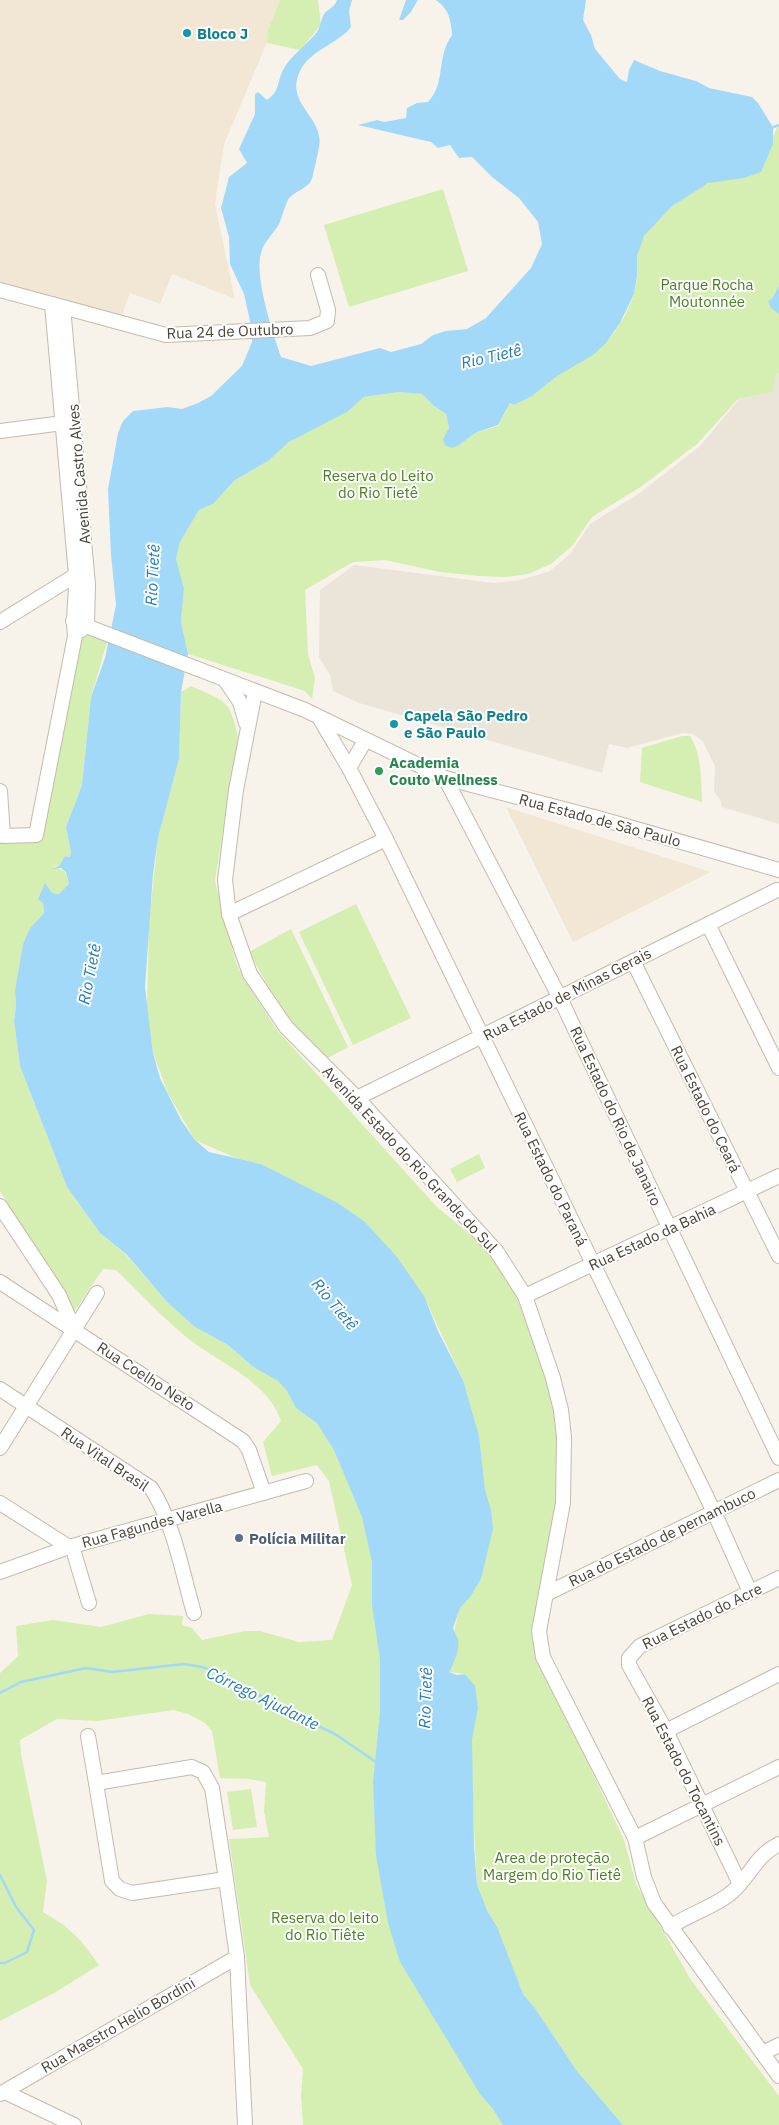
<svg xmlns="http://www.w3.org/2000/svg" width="779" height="2125" viewBox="0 0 779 2125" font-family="'IBM Plex Sans',sans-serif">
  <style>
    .residential { fill: #ebe5d9 }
    .education { fill: #f1e7d4 }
    .green { fill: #d5eeb1 }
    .water { fill: #a3d9f8 }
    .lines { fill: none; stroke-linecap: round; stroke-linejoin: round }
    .stream { stroke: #a3d9f8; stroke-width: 2.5 }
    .minor-casing { stroke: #c4baac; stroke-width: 16 }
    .minor { stroke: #fff; stroke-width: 14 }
    .culture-dot { fill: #0f9aa8; stroke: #fff; stroke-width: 2 }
    .leisure-dot { fill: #2e9e5b; stroke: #fff; stroke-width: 2 }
    .service-dot { fill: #5c6f8a; stroke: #fff; stroke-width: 2 }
    .labels { text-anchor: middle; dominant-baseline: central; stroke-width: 4; stroke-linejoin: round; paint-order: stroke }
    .culture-label { font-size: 15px; font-weight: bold; fill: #0d838f; stroke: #fff; text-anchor: start }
    .park-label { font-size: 15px; fill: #4a8022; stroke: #fff }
    .street-label { font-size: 15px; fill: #4c4338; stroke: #fff }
    .leisure-label { font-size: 15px; font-weight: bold; fill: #27864d; stroke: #fff; text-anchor: start }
    .service-label { font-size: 15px; font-weight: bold; fill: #4e5e75; stroke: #fff; text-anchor: start }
    .water-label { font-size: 16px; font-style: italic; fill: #227cb3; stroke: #fff }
  </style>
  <rect width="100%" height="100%" fill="#f7f3eb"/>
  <path class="residential" d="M779 373V824L722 807 720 799 714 792 715 766 703 742 693 734 683 733 627 748 609 744 602 773 359 703 333 691 330 675 319 657 320 590 354 565 494 583 520 580 550 571 570 554 590 524 641 492 700 446 739 399 772 392 776 375Z"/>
  <g class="education">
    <path d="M0 0H280L268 30 269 38 224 144 215 204 235 299 172 274 160 304 130 293 121 317 0 284Z"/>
    <path d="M506 807 711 872 573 942Z"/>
  </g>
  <g class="green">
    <path d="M280 0H318L321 25 300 50 267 43 268 30Z"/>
    <path d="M779 123V373L776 375 773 392 738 399 697 444 642 486 592 517 573 545 551 564 528 574 506 577 479 576 440 572 385 560 353 562 305 590 308 654 315 678 312 699 305 691 188 654 181 622 184 588 176 559 180 542 199 510 213 504 235 480 268 461 289 442 346 412 364 397 399 392 422 394 434 406 446 414 449 428 445 436 459 445 475 433 498 426 510 403 514 405C534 395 541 386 558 375 582 359 604 350 619 325 628 311 635 295 637 279 638 271 636 264 637 256 642 224 679 197 706 184 717 179 732 179 744 178L773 144V137Z"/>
    <path d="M443 189 468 271 349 307 324 225Z"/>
    <path d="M74 622 109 636 91 697 82 785 66 827 71 852 70 857 65 856 59 866 53 867C65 872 65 867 69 884L60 894 52 893 43 903 44 913 30 928 23 944 15 990 16 1006 14 1021 20 1066 67 1187 100 1233 126 1255 167 1302 195 1327 228 1345 252 1366 341 1411 523 2125H303L301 2096 303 2069 250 1985 229 1839 269 1837 264 1812 266 1782 249 1779 220 1778 212 1731 205 1723 188 1714 174 1710 97 1721 57 1719 20 1740 21 1754 47 1881 43 1912 64 1925 81 1941 99 1965 56 1992 0 2021V1673L18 1656 16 1626 53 1620 101 1627 149 1614 183 1616 182 1625 192 1628 202 1640 245 1631H260L299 1642 332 1640 352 1585 329 1481 317 1465 272 1476 263 1442 281 1421C267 1379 217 1363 185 1336 161 1316 139 1292 116 1270L103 1269 74 1312 0 1191V841L37 838Z"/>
    <path d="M191 686C224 701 231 699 238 738L215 881 236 963 242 976 277 1030 436 1206 493 1254 510 1283 537 1346 554 1409 556 1436V1502L547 1556H561L542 1643 557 1697 624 1840 636 1884 691 1980 779 2096V2125H623L577 2071 535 2008 523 1994 477 1885 466 1674 449 1672 454 1632 485 1490 463 1380 427 1303 356 1216 320 1194 261 1164 236 1158 195 1140 168 1093 153 1053 147 1005 149 924 158 838 179 759 181 692Z"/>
    <path d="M682 736H690C702 755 701 780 702 802L640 782 642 748Z"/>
    <path d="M356 904 411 1018 353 1045 299 932Z"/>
    <path d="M291 929 348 1047 326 1059 282 1011 249 952Z"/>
    <path d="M479 1154 485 1168 457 1182 450 1169Z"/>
    <path d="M251 1789 257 1827 233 1830 227 1792Z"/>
  </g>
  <g class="water">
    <path d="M337 0H352L349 11 351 27C338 44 310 50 300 71 284 104 325 117 319 147 318 152 313 178 311 181 307 188 296 191 290 197 286 201 282 218 279 224 274 233 263 243 261 253 254 277 273 333 281 357L311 366 380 348 391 352 421 344 433 335 446 331 467 329 486 318 531 268 542 244 538 222 519 198 492 177 472 157 459 158 450 145 438 148 431 142 358 125 377 120 384 122 406 118 407 108 417 103 428 102C446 84 436 57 452 35 451 20 449 9 436 0H586L583 20 591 35 595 49 620 79 627 82 629 70 634 60 660 71 696 81 709 88 752 97 758 103 773 127V144L761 172 744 178 708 183 671 207 644 236 637 256V277L634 294 620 323 606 343 593 355 557 376 532 396 514 405 510 403 498 425 475 433 459 445 452 448 445 445 443 439 449 428 446 414 434 406 422 394 399 392 364 397 347 412 289 442 268 461 235 480 213 504 199 510 180 542 176 559 184 588 181 622 188 654 181 692 179 759 158 838 153 874 145 987 153 1053 160 1078 181 1120 195 1140 209 1152 261 1164 338 1203 365 1222 397 1257 424 1296 438 1331 463 1380 479 1436 485 1490 491 1510 493 1529 481 1579 470 1597 460 1608 453 1628C454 1632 456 1635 458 1639 460 1649 454 1664 449 1672L457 1675 465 1674 475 1686 478 1708 472 1739 474 1846 477 1885 488 1912 497 1927 523 1994 535 2008 577 2071 623 2125H503L493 2109 480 2094 400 1962 388 1923 376 1855 373 1782 380 1712V1659L372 1605V1562L362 1517 334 1450 317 1423 296 1408 287 1391 278 1381 252 1366 228 1345 195 1327 167 1302 127 1255 100 1233 67 1187 20 1066 14 1021 16 1006 15 990 23 944 30 928 44 913 43 903 38 899 45 883 52 893 59 894 69 884 66 872 61 868 52 869 59 866 65 856 70 857 71 852 66 827 82 785 91 697 105 658 116 605 111 555 108 489 118 433 123 421 133 411 168 407 182 409 198 403 211 396 242 366 252 342V330L244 294 230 264 229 237 221 208 229 177 247 163 239 149 255 114V94L258 92 267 100C280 91 277 82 283 70 291 55 307 45 317 32 321 26 321 19 324 14 329 8 335 7 337 0Z"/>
    <path d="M406 0H418L411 12 403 20H399Z"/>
    <path d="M779 286V314L771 308 768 301 772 299Z"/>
  </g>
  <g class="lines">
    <g class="stream">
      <path d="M771 128 779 125"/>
      <path d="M0 1693 21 1682 86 1668 112 1672 184 1664 202 1667 219 1673 297 1716 335 1734 376 1762"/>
      <path d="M0 1875 16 1907 34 1930 27 1952 5 1963H0"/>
    </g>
    <g class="minor-casing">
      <g id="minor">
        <path d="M0 290 166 335 310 328 327 321 328 310 318 275"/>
        <path d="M63 307 88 585 87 625 81 630"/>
        <path d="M0 431 71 422"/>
        <path d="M73 621 305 710 445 778 598 818 779 870"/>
        <path d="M0 622 76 575"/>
        <path d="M225 680 240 702 246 723"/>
        <path d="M255 692 236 790 225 880 229 914 250 974 286 1027 357 1098 497 1252 525 1296 553 1378 561 1410 564 1437 563 1503 539 1631 543 1657 635 1838 644 1877 654 1903 779 2076"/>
        <path d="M320 719 349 768 386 839 714 1512 750 1592"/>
        <path d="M349 768 365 741"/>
        <path d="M445 778 560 998 779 1458"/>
        <path d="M0 791 3 836 36 835 75 636C72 616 77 596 76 575L52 304"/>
        <path d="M229 914 386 839"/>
        <path d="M708 924 779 1068"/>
        <path d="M633 961 779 1256"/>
        <path d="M357 1098 777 890"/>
        <path d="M0 1206 59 1295 74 1329"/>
        <path d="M0 1282 243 1441 249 1450 264 1493"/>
        <path d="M525 1296 779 1176"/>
        <path d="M0 1389 151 1488C174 1523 182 1572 194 1613"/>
        <path d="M0 1448 97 1293"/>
        <path d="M0 1503 69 1547"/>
        <path d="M72 1546 89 1603"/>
        <path d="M0 1572 69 1547 306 1481"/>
        <path d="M546 1594 779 1480"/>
        <path d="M666 1731 779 1674"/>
        <path d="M88 1736 96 1783"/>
        <path d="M635 1838 779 1767"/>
        <path d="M226 1879 132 1893 120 1889 112 1881 96 1783 192 1767 203 1772 212 1788 226 1879 237 1957 245 2125"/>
        <path d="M740 1884 666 1731 629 1665V1658L640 1646 779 1578"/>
        <path d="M670 1927C689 1914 714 1907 731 1893 750 1877 755 1856 779 1844"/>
        <path d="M763 2053 779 2045"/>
        <path d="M5 2092 74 2125"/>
        <path d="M0 2094 237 1957"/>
      </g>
    </g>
    <use href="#minor" class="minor"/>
  </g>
  <g class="culture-dot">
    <circle cx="187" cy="33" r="5"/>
    <circle cx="394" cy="724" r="5"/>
  </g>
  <circle class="leisure-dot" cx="379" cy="771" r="5"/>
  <circle class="service-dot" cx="239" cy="1538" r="5"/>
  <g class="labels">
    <g class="culture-label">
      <text x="197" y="33">Bloco J</text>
      <text x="404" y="715">Capela São Pedro<tspan x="404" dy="17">e São Paulo</tspan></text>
    </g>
    <g class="park-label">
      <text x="707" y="284">Parque Rocha<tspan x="707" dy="17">Moutonnée</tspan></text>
      <text x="378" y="475">Reserva do Leito<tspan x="378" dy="17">do Rio Tietê</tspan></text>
      <text x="552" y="1857">Area de proteção<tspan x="552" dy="17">Margem do Rio Tietê</tspan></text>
      <text x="325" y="1917">Reserva do leito<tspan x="325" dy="17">do Rio Tiête</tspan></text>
    </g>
    <g class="street-label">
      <text transform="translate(230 331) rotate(-2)">Rua 24 de Outubro</text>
      <text transform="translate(79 474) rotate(-95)">Avenida Castro Alves</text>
      <text transform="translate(600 820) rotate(15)">Rua Estado de São Paulo</text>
      <text transform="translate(567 994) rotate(-27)">Rua Estado de Minas Gerais</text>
      <text transform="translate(706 1109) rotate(64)">Rua Estado do Ceará</text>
      <text transform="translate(616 1116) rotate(65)">Rua Estado do Rio de Janairo</text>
      <text transform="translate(410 1159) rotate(47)">Avenida Estado do Rio Grande do Sul</text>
      <text transform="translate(551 1179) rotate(64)">Rua Estado do Paraná</text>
      <text transform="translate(652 1237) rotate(-25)">Rua Estado da Bahia</text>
      <text transform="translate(146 1376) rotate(33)">Rua Coelho Neto</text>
      <text transform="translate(105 1459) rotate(34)">Rua Vital Brasil</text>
      <text transform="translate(152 1524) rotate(-15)">Rua Fagundes Varella</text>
      <text transform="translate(662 1537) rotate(-26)">Rua do Estado de pernambuco</text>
      <text transform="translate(702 1616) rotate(-26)">Rua Estado do Acre</text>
      <text transform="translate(684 1771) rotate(63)">Rua Estado do Tocantins</text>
      <text transform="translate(118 2025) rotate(-30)">Rua Maestro Helio Bordini</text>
    </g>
    <g class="leisure-label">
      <text x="389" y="762">Academia<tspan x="389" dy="17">Couto Wellness</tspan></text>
    </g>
    <g class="service-label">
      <text x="249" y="1538">Polícia Militar</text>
    </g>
    <g class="water-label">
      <text transform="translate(491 356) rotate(-13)">Rio Tietê</text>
      <text transform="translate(152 575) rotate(-87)">Rio Tietê</text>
      <text transform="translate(89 974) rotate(-79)">Rio Tietê</text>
      <text transform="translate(335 1304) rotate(50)">Rio Tietê</text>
      <text transform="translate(263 1698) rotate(26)">Córrego Ajudante</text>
      <text transform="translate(425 1698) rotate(-88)">Rio Tietê</text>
    </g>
  </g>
</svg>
